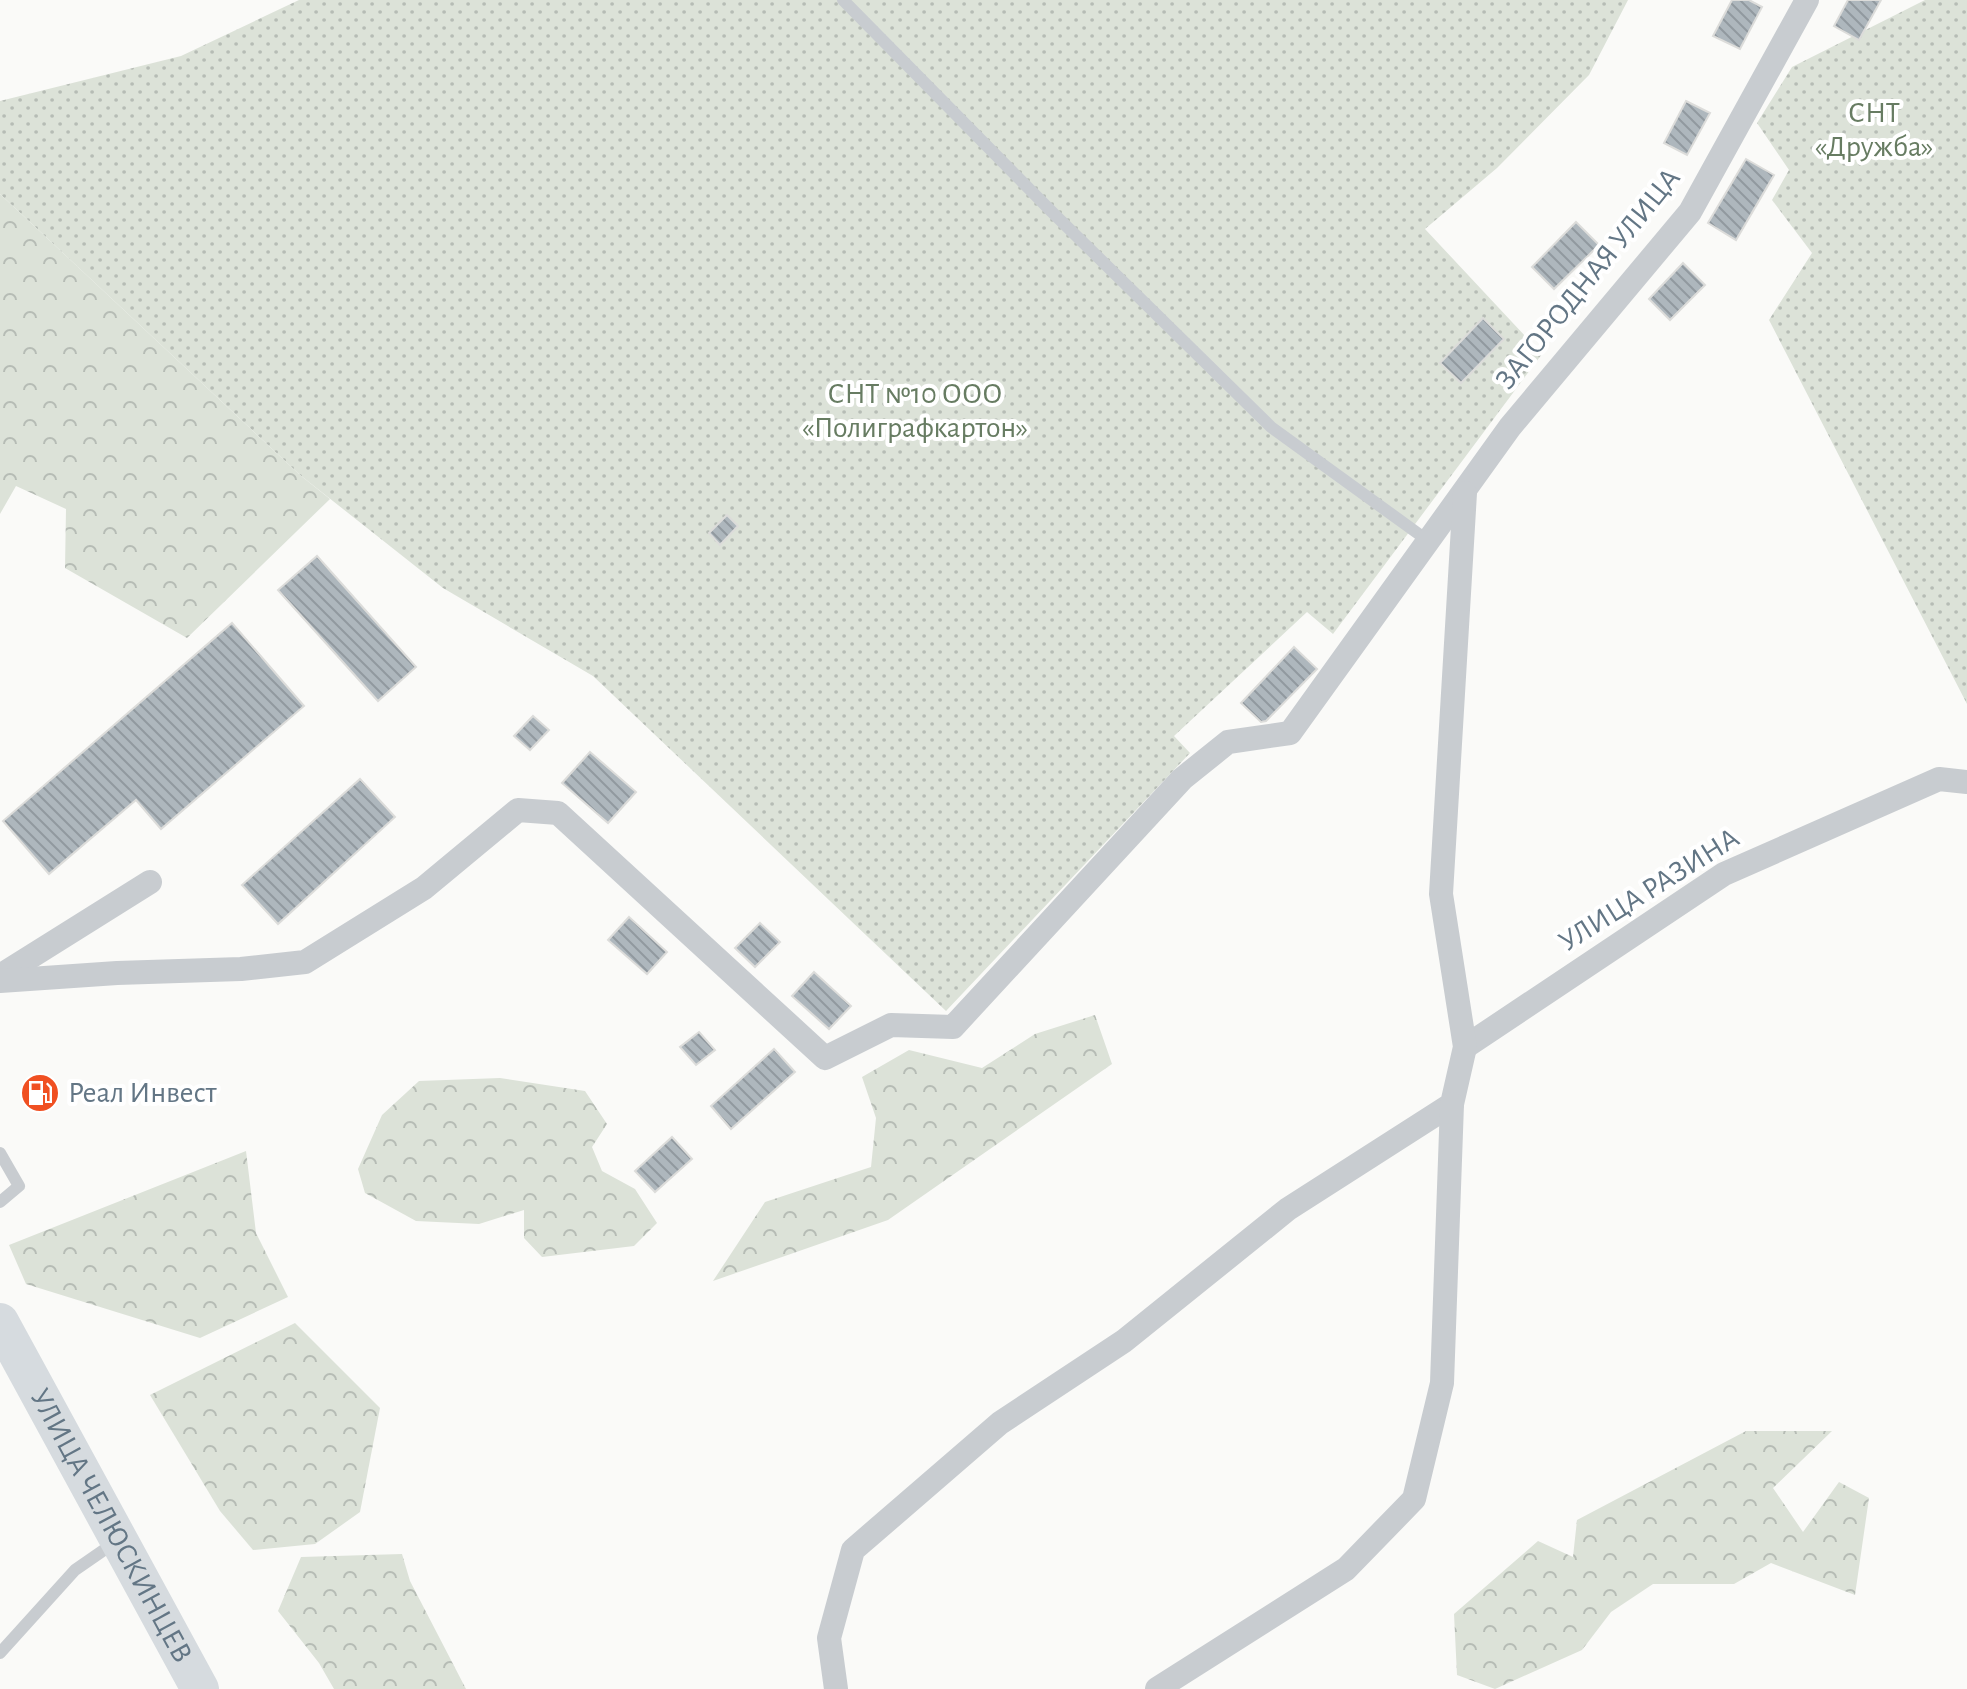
<svg xmlns="http://www.w3.org/2000/svg" width="1967" height="1689" viewBox="0 0 1967 1689" font-family="'Alegreya Sans',sans-serif">
  <style>
    .green { fill: url(#green-dots) }
    .forest { fill: url(#forest-crowns) }
    .building { fill: url(#building-back-hatch); stroke: #dcdcda; stroke-width: 2 }
    .lines { fill: none; stroke-linecap: round; stroke-linejoin: round }
    .service { stroke: #c8ccd0; stroke-width: 12 }
    .minor { stroke: #c8ccd0; stroke-width: 24 }
    .primary { stroke: #d6dbdf; stroke-width: 38 }
    .labels { text-anchor: middle; dominant-baseline: central; stroke-width: 8; stroke-linejoin: round; paint-order: stroke }
    .park-label { font-size: 30px; fill: #677c62; stroke: #fff }
    .street-label { font-size: 30px; fill: #637685; stroke: #fff }
    .poi-label { font-size: 30px; fill: #637685; stroke: #fff; text-anchor: start }
  </style>
  <defs>
    <pattern id="green-dots" width="8" height="8" patternUnits="userSpaceOnUse" patternTransform="scale(2)"><rect width="8" height="8" fill="#dce2d8"/><path d="M2 2h.1M6 6h.1" fill="none" stroke="#b6bcb5" stroke-width="1.8" stroke-linecap="round"/></pattern>
    <pattern id="forest-crowns" width="20" height="18" patternUnits="userSpaceOnUse" patternTransform="scale(2)"><rect width="20" height="18" fill="#dce2d8"/><path d="M2 6a3 3 0 1 1 6 0M12 15a3 3 0 1 1 6 0" fill="none" stroke="#b6bcb5"/></pattern>
    <pattern id="building-back-hatch" width="6" height="6" patternUnits="userSpaceOnUse" patternTransform="scale(2)"><rect width="6" height="6" fill="#aeb7bd"/><path d="M-1 5l2 2M0 0l6 6M5-1l2 2" fill="none" stroke="#91999f"/></pattern>
  </defs>
  <rect width="100%" height="100%" fill="#fafaf8"/>
  <g class="green">
    <path d="M299 0H1628L1589 75 1497 168 1425 229 1542 354 1333 634 1307 612 1174 736 1190 753 946 1011 593 676 443 588 300 475 0 194V101L181 56Z"/>
    <path d="M1925 0H1967V704L1769 320 1812 253 1772 200 1789 170 1757 123 1792 67Z"/>
  </g>
  <g class="forest">
    <path d="M0 194 300 475 330 499 187 638 65 568 66 509 16 486 0 514Z"/>
    <path d="M1095 1015 1112 1064 888 1220 713 1281 765 1202 871 1167 876 1118 862 1077 909 1050 982 1068 1035 1034Z"/>
    <path d="M500 1078 585 1091 607 1124 592 1147 602 1171 635 1189 657 1223 634 1246 542 1257 524 1238V1210L479 1224 416 1221 365 1193 358 1169 382 1115 419 1081Z"/>
    <path d="M246 1151 256 1233 288 1297 200 1338 26 1284 9 1245Z"/>
    <path d="M295 1323 380 1408 360 1512 315 1544 253 1550 220 1511 150 1395Z"/>
    <path d="M1746 1431H1832L1773 1488 1803 1532 1839 1482 1869 1498 1855 1595 1771 1563 1734 1584H1653L1611 1612 1582 1650 1495 1689 1457 1675 1454 1614 1538 1541 1573 1557 1577 1520Z"/>
    <path d="M402 1554 410 1581 466 1689H334L319 1663 278 1611 301 1557Z"/>
  </g>
  <g class="building">
    <path d="M1732 0H1749L1762 7 1740 49 1713 36Z"/>
    <path d="M1848 0H1881L1859 40 1834 26Z"/>
    <path d="M1686 101 1710 113 1687 155 1664 143Z"/>
    <path d="M1746 159 1774 175 1736 240 1708 223Z"/>
    <path d="M1576 222 1599 245 1554 289 1532 267Z"/>
    <path d="M1683 263 1705 285 1670 320 1649 299Z"/>
    <path d="M1483 318 1504 339 1461 383 1440 363Z"/>
    <path d="M727 515 738 526 720 545 709 533Z"/>
    <path d="M317 556 416 667 378 701 278 590Z"/>
    <path d="M232 623 304 706 161 829 136 800 49 874 3 821Z"/>
    <path d="M1294 647 1317 669 1266 721 1261 722 1241 703Z"/>
    <path d="M533 716 549 730 530 750 514 736Z"/>
    <path d="M590 752 636 792 608 823 562 783Z"/>
    <path d="M360 779 395 817 278 924 242 885Z"/>
    <path d="M629 917 667 952 647 974 608 940Z"/>
    <path d="M760 923 780 942 755 967 735 948Z"/>
    <path d="M814 972 851 1006 829 1029 792 996Z"/>
    <path d="M699 1032 715 1050 696 1065 680 1047Z"/>
    <path d="M774 1049 795 1072 731 1129 711 1106Z"/>
    <path d="M672 1137 692 1159 655 1192 635 1171Z"/>
  </g>
  <g class="lines">
    <g class="service">
      <path d="M843 0 1051 211 1271 427 1427 540"/>
      <path d="M0 1153 19 1186 0 1202"/>
      <path d="M0 1653 75 1570 114 1543"/>
    </g>
    <g class="minor">
      <path d="M0 976 150 882"/>
      <path d="M0 981 117 973 241 969 305 962 424 888 518 810 558 813 825 1058 891 1025 953 1027 1182 779 1228 742 1290 733 1510 427 1690 212 1807 0"/>
      <path d="M1465 1047 1724 874 1939 779 1967 782"/>
      <path d="M836 1689 829 1638 853 1550 1000 1423 1124 1341 1288 1209 1452 1104 1465 1047 1441 894 1465 493"/>
      <path d="M1157 1689 1346 1569 1414 1499 1442 1383 1452 1104"/>
    </g>
    <path class="primary" id="s1" d="M0 1322 200 1689"/>
  </g>
  <defs>
    <g id="fuel-disc" transform="scale(2)"><circle r="9.5" fill="#f05022" stroke="#fff"/><path d="M-5.5-6h7V0h2V4h1.3V-2.5L3-4.5l.8-.8L6-3V5H2.5V1h-1V6h-7ZM-4.2-4.7v3.2H.2V-4.7Z" fill="#fff"/></g>
  </defs>
  <g fill-rule="evenodd">
    <use href="#fuel-disc" x="40" y="1093"/>
  </g>
  <g class="labels">
    <g class="park-label">
      <text x="1874" y="113">СНТ<tspan x="1874" dy="34">«Дружба»</tspan></text>
      <text x="915" y="394">СНТ №10 ООО<tspan x="915" dy="34">«Полиграфкартон»</tspan></text>
    </g>
    <g class="street-label">
      <text transform="translate(1588 279) rotate(-51)">ЗАГОРОДНАЯ УЛИЦА</text>
      <text transform="translate(1649 890) rotate(-32)">УЛИЦА РАЗИНА</text>
      <text stroke="none"><textPath href="#s1" startOffset="232">УЛИЦА ЧЕЛЮСКИНЦЕВ</textPath></text>
    </g>
    <g class="poi-label">
      <text x="68" y="1093">Реал Инвест</text>
    </g>
  </g>
</svg>
